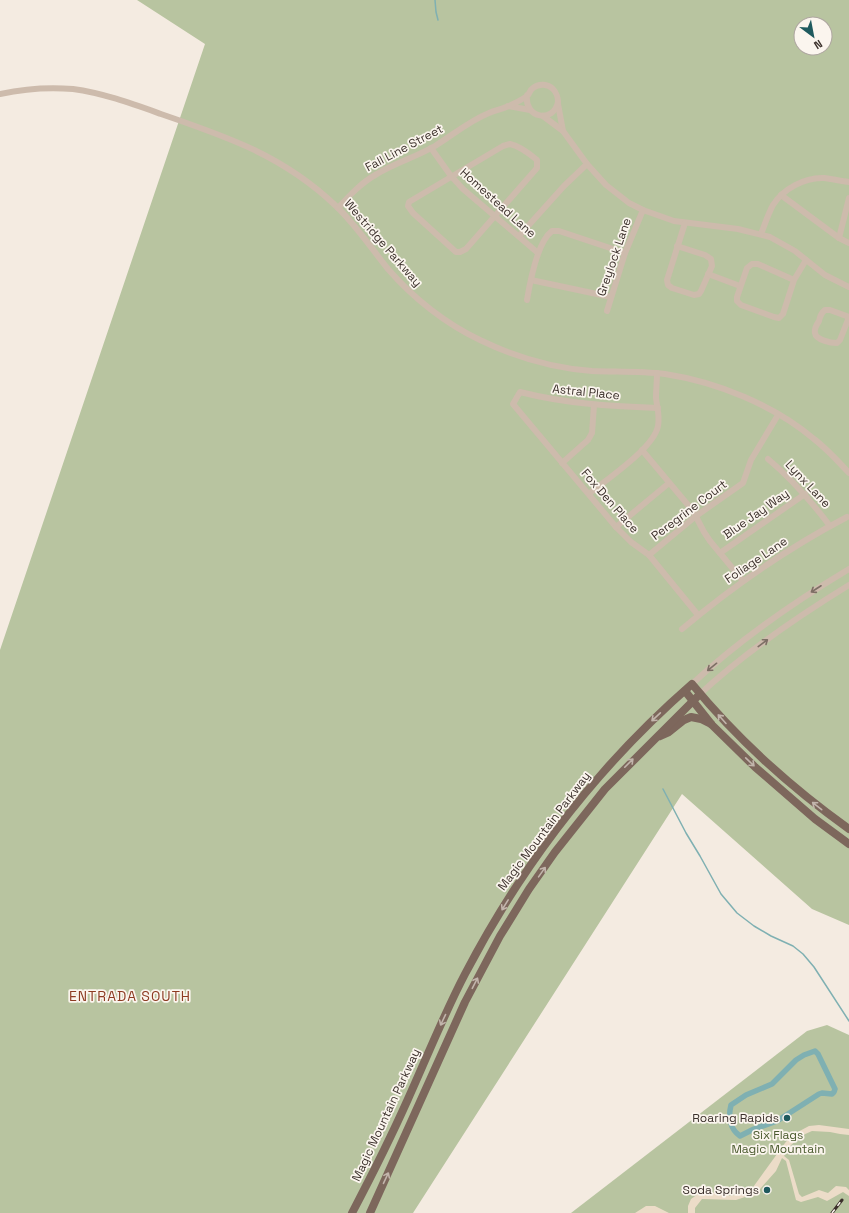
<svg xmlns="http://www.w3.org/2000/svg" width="849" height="1213" viewBox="0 0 849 1213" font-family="'Space Grotesk',sans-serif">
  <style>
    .green { fill: #b8c4a0; fill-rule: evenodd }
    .plaza { fill: #ecdcc8 }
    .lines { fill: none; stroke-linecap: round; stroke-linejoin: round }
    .stream { stroke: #7fb0b2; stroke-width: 1.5 }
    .canal { stroke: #7fb0b2; stroke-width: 5.5 }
    .minor { stroke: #cdbbac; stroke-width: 6 }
    .major { stroke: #7d675c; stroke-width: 8 }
    .rail-casing { stroke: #3b302b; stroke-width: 3 }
    .rail { stroke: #fbf5ee; stroke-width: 1.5; stroke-dasharray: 4.5; stroke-linecap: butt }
    .oneway { stroke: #7d6f65 }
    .oneway2 { stroke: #c2b5ac }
    .poi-dot { fill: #1f5a5e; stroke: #fbf5ee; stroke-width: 1.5 }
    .labels { text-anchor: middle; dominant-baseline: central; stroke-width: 3.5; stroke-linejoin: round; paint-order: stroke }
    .street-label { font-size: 12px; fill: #3b302b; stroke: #fbf5ee }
    .poi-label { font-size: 12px; fill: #3b302b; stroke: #fbf5ee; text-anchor: end }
    .park-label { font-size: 12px; fill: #4a5a2e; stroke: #fbf5ee }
    .quarter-label { font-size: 14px; letter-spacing: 1px; fill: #8c3b22; stroke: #fbf5ee }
  </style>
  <rect width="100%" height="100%" fill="#f4ebe1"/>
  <g class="green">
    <path d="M137 0H849V925L812 909 682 794 413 1213H0V650L205 44ZM801 24H825V48H801Z"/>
    <path d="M827 1025 849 1035V1213H571L807 1031Z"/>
  </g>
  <g class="plaza">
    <path d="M819 1125 849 1129V1135L840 1134 830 1132 812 1131 803 1135 791 1145 784 1156 789 1160 799 1194 802 1197 819 1190 828 1193 836 1186 846 1187 849 1190V1196L843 1192 827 1201 818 1197 801 1202 796 1200 786 1161 782 1158 776 1171 753 1197 751 1195 736 1200 702 1199 695 1208V1213H688V1206L691 1199 701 1192 721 1193 731 1196 751 1190 785 1143 792 1135 809 1126Z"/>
    <path d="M646 1206H655L669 1213H635Z"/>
  </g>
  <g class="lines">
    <g class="stream">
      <path d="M435 0 436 12 438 20"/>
      <path d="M663 789 686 833 700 856 721 894 737 913 754 926 771 936 793 946 803 954 814 967 849 1021"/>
    </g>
    <path class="canal" d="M815 1051 818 1054 835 1089 834 1092 832 1094 822 1093 819 1094 777 1121 754 1129 740 1136C730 1129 728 1117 731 1105L746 1095 772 1084 796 1060 804 1055Z"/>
    <g class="minor">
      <path d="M0 94C23 89 49 87 73 89 103 93 133 104 161 114 228 137 284 156 336 206 356 225 371 248 388 269 413 298 446 324 480 340 515 357 553 368 592 371 616 372 640 371 665 374 717 382 774 405 814 439 827 449 838 461 849 473"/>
      <path d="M558 104 563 131"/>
      <path d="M508 106 530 110"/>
      <path d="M543 116 563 131 587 164 606 185 629 203 643 210 674 221 738 229 770 237 795 251 825 275 849 287"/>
      <path d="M510 144C519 146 530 154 537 160V168L466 249 460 252H456L413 213 408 206 409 202 503 146Z"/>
      <path d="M431 148 451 176 463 189 538 253"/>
      <path d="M781 195 839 238 849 243"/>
      <path d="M338 208C350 195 362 182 377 174 395 163 416 157 435 146 453 135 469 121 489 113 496 110 503 109 509 106 515 103 524 99 528 95 530 92 530 90 533 88 539 83 548 84 553 89 556 92 558 98 558 102 554 123 524 119 527 95"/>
      <path d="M761 234C765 224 768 214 773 205 783 189 805 177 824 178 832 179 841 181 849 182"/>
      <path d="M519 236 564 186 587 164"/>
      <path d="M839 238 849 198"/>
      <path d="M677 246 705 255 711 259 712 266 701 291 699 294 694 295 672 288 668 285 667 280 685 223"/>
      <path d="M708 274 740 286"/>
      <path d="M531 280 611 297"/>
      <path d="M794 280 758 264H752L747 268 737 297V301L741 305 774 317 779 318 783 314 794 280 806 260"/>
      <path d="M527 300C530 282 537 242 552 231H559L625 253"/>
      <path d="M607 311 625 253 643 210"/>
      <path d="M849 317 840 340 837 343C831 343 816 340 815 333 814 329 817 324 819 321 820 316 821 313 825 310H830L849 317"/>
      <path d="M658 408C610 406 567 404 520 392L513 404 616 527 631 542 649 555 698 615"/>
      <path d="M642 450 693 511 704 532 710 541 743 581"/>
      <path d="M768 459C792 479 811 501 830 526"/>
      <path d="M562 463 588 440 592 433 594 405"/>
      <path d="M589 494C607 479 654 448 658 426 660 416 657 407 656 398 656 390 657 382 657 373"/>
      <path d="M616 527 669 483"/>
      <path d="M720 553 805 494"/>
      <path d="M649 555 696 516 743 483 751 460 778 415"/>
      <path d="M682 629C733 586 788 548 847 517"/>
      <path d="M692 684C739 640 794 602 849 569"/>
      <path d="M700 694C745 652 797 617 849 585"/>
    </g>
    <g class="major">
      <path d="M685 691 712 725 755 767 815 819 849 844"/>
      <path d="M660 736 669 732 684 720 691 717 701 719 711 724"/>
      <path d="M352 1213C372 1175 391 1137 408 1099 427 1057 444 1014 465 974 522 865 599 765 692 684 739 741 789 786 849 829"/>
      <path d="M370 1213 465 1002 500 936 529 889 555 852 605 789 700 694"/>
    </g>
    <g class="rail-casing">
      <path id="rail" d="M832 1213 842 1200"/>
    </g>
    <use href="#rail" class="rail"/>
  </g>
  <defs><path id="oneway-shaft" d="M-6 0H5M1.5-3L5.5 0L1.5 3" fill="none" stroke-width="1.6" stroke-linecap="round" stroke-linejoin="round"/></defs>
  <g class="oneway">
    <use href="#oneway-shaft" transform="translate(816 589) rotate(147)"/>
    <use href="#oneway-shaft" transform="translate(763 643) rotate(-37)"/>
    <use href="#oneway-shaft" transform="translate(712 667) rotate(141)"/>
  </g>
  <g class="oneway2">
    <use href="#oneway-shaft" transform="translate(656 717) rotate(137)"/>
    <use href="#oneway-shaft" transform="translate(722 719) rotate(-132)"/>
    <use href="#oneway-shaft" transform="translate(750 762) rotate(44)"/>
    <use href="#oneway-shaft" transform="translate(629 763) rotate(-45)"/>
    <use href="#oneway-shaft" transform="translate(817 806) rotate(-142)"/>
    <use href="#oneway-shaft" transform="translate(542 872) rotate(-55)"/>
    <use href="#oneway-shaft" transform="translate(505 905) rotate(122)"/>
    <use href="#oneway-shaft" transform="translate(475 983) rotate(-63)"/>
    <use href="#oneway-shaft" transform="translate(443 1020) rotate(115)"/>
    <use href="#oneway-shaft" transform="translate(386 1178) rotate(-65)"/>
  </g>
  <g class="poi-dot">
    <circle cx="787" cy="1118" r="4"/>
    <circle cx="767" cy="1190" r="4"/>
  </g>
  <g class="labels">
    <g class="street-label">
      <text transform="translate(404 148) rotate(-28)">Fall Line Street</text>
      <text transform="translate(498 203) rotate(42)">Homestead Lane</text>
      <text transform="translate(383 243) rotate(49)">Westridge Parkway</text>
      <text transform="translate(614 257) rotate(-71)">Greylock Lane</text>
      <text transform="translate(586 392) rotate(6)">Astral Place</text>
      <text transform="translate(808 484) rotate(47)">Lynx Lane</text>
      <text transform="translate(610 501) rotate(49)">Fox Den Place</text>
      <text transform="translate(689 510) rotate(-37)">Peregrine Court</text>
      <text transform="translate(756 514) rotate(-35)">Blue Jay Way</text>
      <text transform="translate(756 560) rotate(-34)">Foliage Lane</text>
      <text transform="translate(544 831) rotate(-53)">Magic Mountain Parkway</text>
      <text transform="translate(386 1115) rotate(-65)">Magic Mountain Parkway</text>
    </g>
    <g class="poi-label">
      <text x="779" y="1118">Roaring Rapids</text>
      <text x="759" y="1190">Soda Springs</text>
    </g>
    <g class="park-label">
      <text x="778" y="1135">Six Flags<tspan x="778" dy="14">Magic Mountain</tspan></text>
    </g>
    <g class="quarter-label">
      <text x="130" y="996">ENTRADA SOUTH</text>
    </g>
  </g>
  <g transform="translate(813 36) rotate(148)"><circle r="19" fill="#fbf5ee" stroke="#aea6a0"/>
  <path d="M0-3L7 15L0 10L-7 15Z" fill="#1f5a5e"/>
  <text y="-6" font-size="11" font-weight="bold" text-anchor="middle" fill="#3b302b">N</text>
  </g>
</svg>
